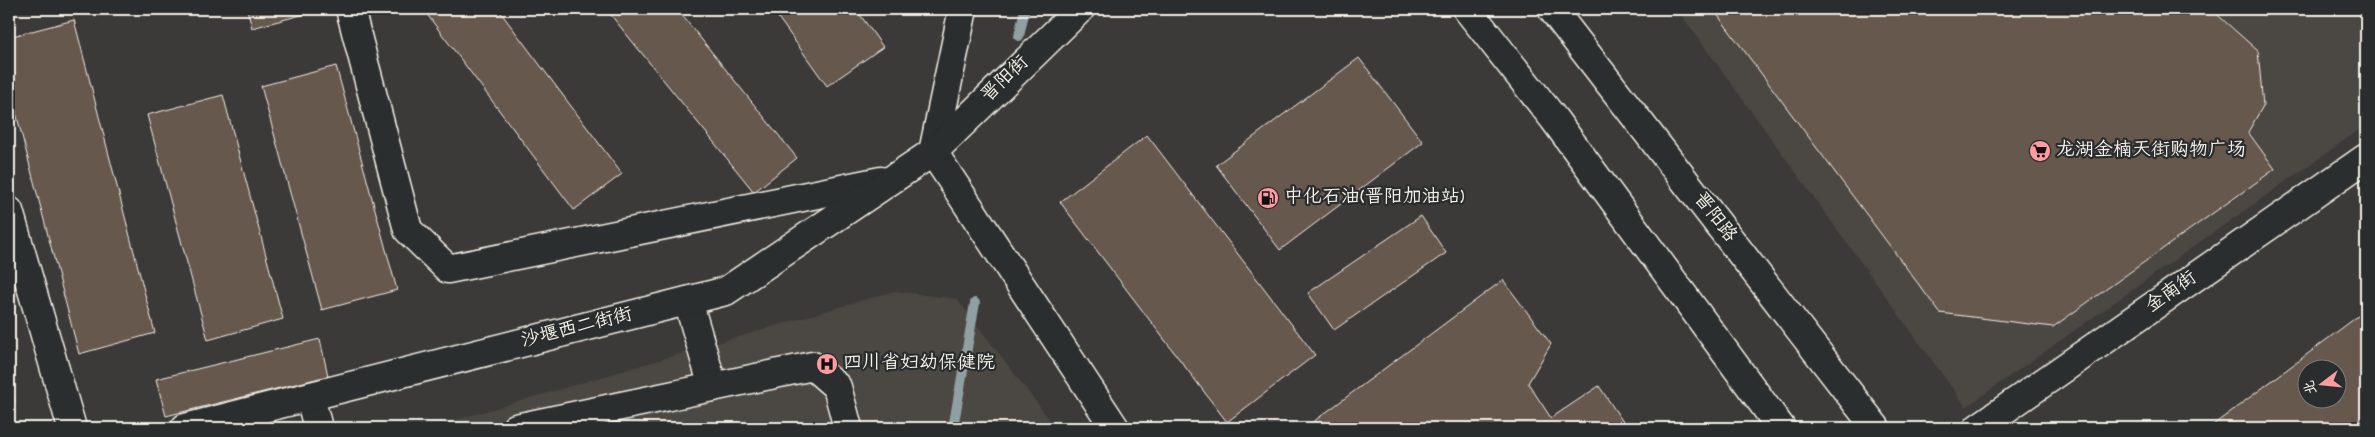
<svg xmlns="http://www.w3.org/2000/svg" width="2375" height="437" viewBox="0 0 2375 437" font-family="Dekko,'LXGW WenKai TC',sans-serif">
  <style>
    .built { fill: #4c4642 }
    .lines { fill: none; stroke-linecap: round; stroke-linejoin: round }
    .stream { stroke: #909fa1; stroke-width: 10 }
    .building { fill: #66584e; stroke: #f4f1e8; fill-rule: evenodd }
    .minor-casing { stroke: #f4f1e8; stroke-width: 31 }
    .highway-casing { stroke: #f4f1e8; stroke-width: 31 }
    .minor { stroke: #2a2d2e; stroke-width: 28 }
    .highway { stroke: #2a2d2e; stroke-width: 28 }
    .labels { text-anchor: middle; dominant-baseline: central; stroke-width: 4.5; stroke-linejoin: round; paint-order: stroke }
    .street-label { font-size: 19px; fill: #f4f1e8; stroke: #2a2d2e }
    .poi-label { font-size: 19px; fill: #f4f1e8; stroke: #2a2d2e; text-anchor: start }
  </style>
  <rect width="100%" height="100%" fill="#3c3a38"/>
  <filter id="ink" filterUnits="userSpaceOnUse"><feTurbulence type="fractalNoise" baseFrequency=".02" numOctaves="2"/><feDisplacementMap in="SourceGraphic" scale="10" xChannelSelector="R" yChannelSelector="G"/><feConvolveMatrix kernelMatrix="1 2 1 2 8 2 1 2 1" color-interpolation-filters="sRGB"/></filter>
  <g filter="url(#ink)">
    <g class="built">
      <path d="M1677 9H2366V125L1966 407Z"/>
      <path d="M894 291 957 299 1056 428H428Z"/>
    </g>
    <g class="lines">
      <g class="stream">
        <path d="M1019 36 1025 9"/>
        <path d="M953 428 975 303"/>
      </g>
    </g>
    <g class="building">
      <path d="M247 9H324L252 28Z"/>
      <path d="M423 9H498L622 174 574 210Z"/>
      <path d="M606 9H677L797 158 754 192Z"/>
      <path d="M772 9H856L883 47 827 86Z"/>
      <path d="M1713 9H2211L2258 51 2263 106 2248 132 2275 169 2053 327 1940 313Z"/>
      <path d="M74 20 155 333 79 354 9 86V37Z"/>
      <path d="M1359 58 1423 142 1280 250 1216 165Z"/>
      <path d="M336 66 397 290 322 310 261 86Z"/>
      <path d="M223 95 283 319 208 340 147 115Z"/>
      <path d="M1147 135 1315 355 1227 422 1060 202Z"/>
      <path d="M1421 216 1446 253 1334 330 1308 293Z"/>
      <path d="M1503 280 1551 344 1528 383 1551 418 1599 386 1627 428H1305Z"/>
      <path d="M2366 310V428H2209ZM2308 370H2338V400H2308Z"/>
      <path d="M320 339 328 376 166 416 156 379Z"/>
      <path d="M9 373 15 402H9Z"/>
    </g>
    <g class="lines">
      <g class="minor-casing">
        <g id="minor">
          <path d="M350 9 408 230 448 269 881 181"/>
          <path d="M963 9 933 152 1115 428"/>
          <path d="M9 211 72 428"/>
          <path d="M688 301 713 387"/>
          <path d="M310 397 318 428"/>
          <path d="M185 428 726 291 933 152 1080 9"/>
          <path d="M516 428 813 366 837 387 848 428"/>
          <path d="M1978 428 2366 158"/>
        </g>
      </g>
      <g class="highway-casing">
        <g id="highway">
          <path d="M1467 9 1554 119 1781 428"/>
          <path d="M1552 9 1876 428"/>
        </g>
      </g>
      <use href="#minor" class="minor"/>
      <use href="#highway" class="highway"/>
    </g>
  </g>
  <defs>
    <g id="supermarket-disc" transform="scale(1.125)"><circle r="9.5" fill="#ff9aa2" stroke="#2a2d2e"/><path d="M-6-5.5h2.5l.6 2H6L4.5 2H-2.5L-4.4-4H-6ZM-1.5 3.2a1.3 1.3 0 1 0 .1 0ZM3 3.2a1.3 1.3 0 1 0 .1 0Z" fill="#111"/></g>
    <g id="fuel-disc" transform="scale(1.125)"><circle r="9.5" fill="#ff9aa2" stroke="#2a2d2e"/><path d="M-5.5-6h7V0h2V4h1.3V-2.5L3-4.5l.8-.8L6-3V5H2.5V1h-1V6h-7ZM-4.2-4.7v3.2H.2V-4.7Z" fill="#111"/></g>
    <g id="hospital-disc" transform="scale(1.125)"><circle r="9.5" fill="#ff9aa2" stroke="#2a2d2e"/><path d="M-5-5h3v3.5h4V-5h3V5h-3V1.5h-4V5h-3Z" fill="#111"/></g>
  </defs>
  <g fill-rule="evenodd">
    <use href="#supermarket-disc" x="2040" y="151"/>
    <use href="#fuel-disc" x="1268" y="198"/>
    <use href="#hospital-disc" x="827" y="364"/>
  </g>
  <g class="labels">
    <g class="street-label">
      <text transform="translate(1006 80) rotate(-44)">晋阳街</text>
      <text transform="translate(1714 218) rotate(52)">晋阳路</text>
      <text transform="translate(2172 293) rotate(-35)">金南街</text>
      <text transform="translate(577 329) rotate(-14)">沙堰西二街街</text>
    </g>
    <g class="poi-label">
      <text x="2056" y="151">龙湖金楠天街购物广场</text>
      <text x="1284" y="198">中化石油(晋阳加油站)</text>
      <text x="843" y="364">四川省妇幼保健院</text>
    </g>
  </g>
  <rect width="2375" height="437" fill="none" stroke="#2a2d2e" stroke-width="30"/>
  <rect x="15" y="15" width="2345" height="407" fill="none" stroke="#f4f1e8" stroke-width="2" filter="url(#ink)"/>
  <g transform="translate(2322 384) rotate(254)"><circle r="24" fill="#2a2d2e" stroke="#7b7b78"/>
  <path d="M0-4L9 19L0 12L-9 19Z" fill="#ff9aa2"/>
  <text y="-8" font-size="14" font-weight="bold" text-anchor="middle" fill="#f4f1e8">北</text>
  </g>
</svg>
